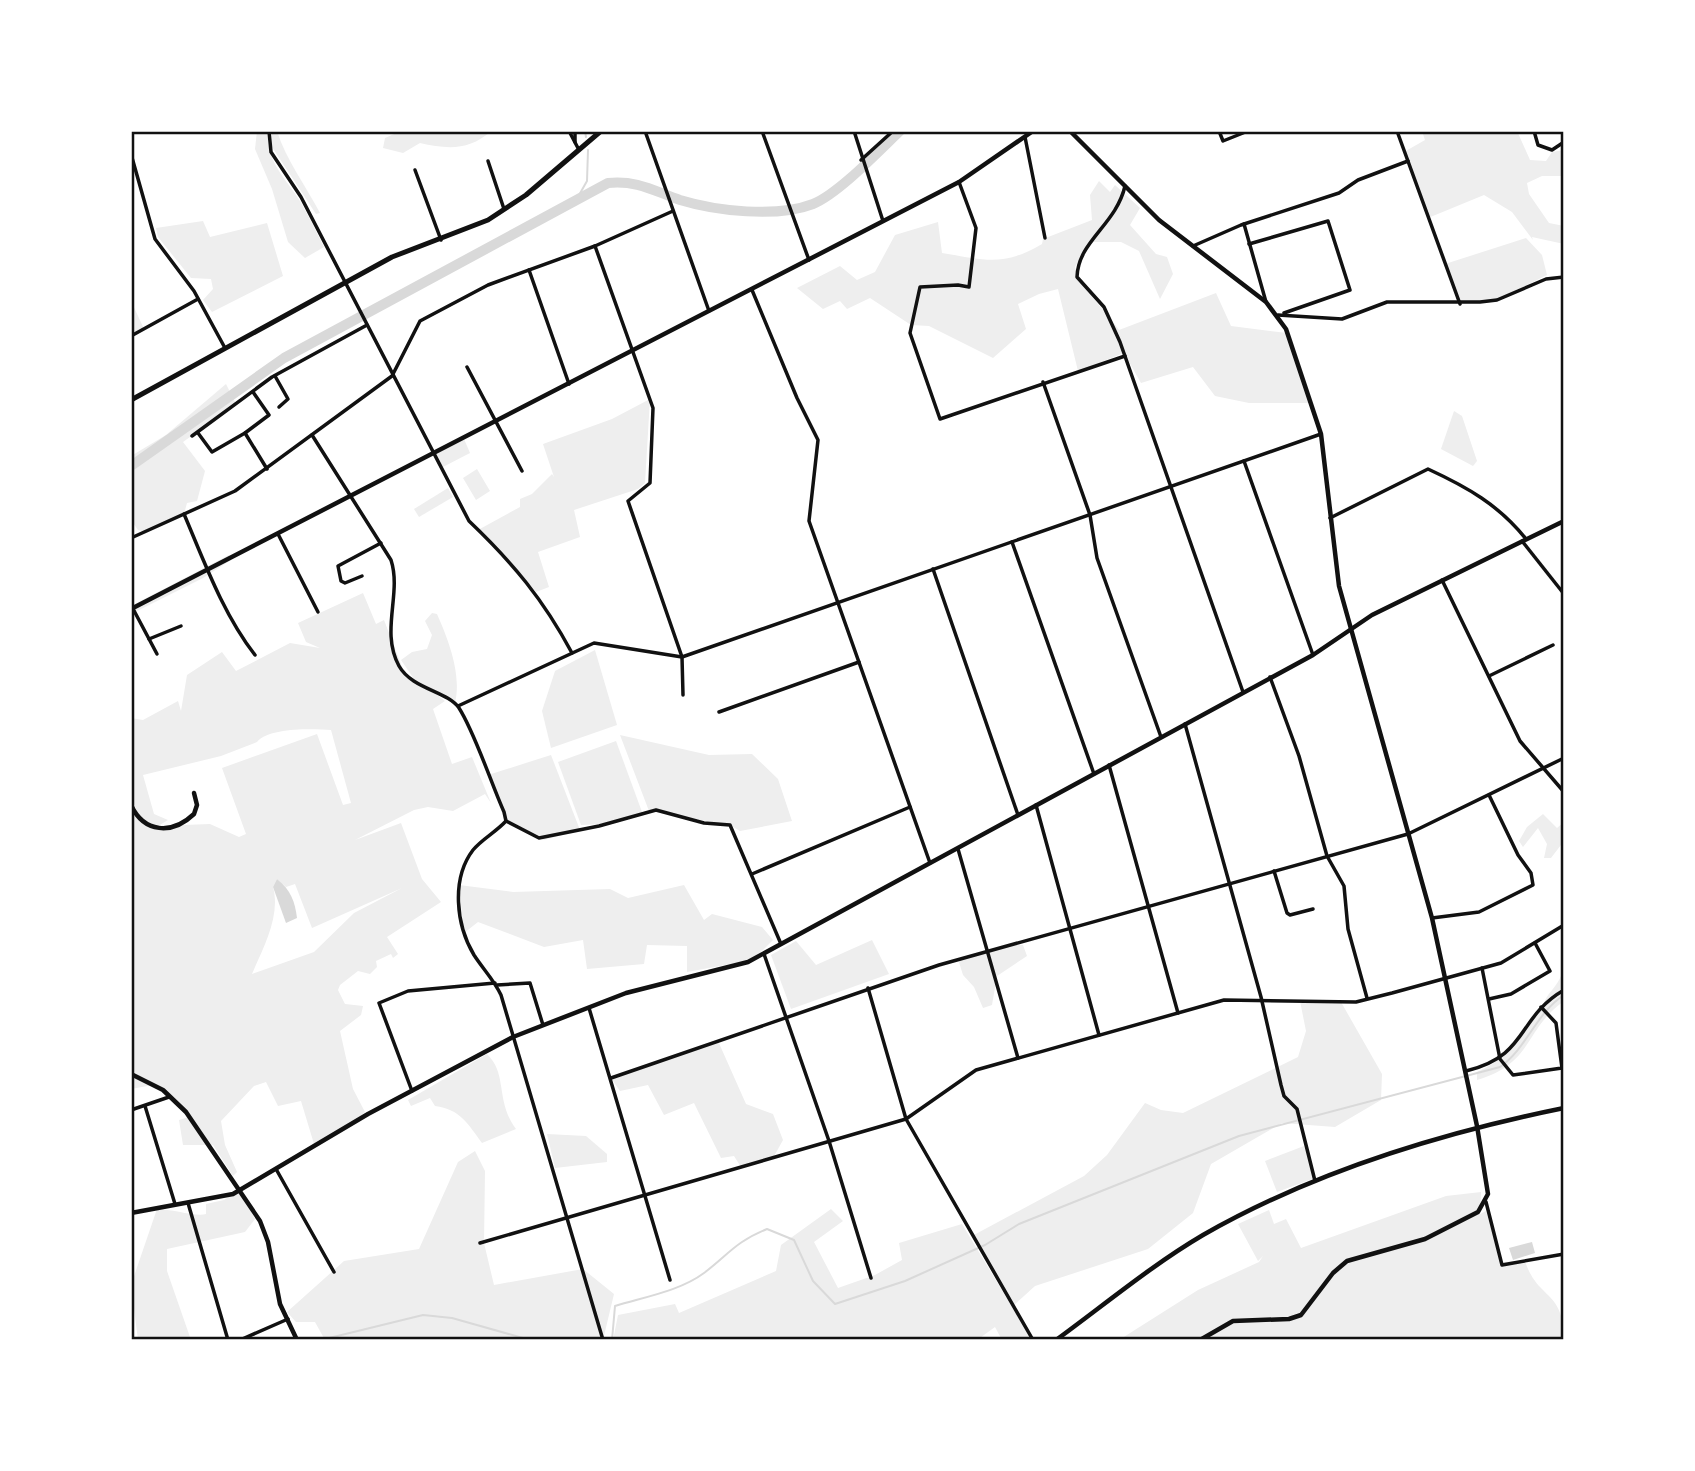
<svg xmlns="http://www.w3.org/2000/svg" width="1695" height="1471" viewBox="0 0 1695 1471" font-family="'Source Serif 4',serif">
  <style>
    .green { fill: #eee; fill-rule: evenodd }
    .water { fill: #d9d9d9 }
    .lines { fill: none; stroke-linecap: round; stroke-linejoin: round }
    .stream { stroke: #d9d9d9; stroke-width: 2 }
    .river { stroke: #d9d9d9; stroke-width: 10 }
    .minor { stroke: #111; stroke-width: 3.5 }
    .tertiary { stroke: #111; stroke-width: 4.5 }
    .secondary { stroke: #111; stroke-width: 5 }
    .neatline { fill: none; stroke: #111; stroke-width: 2.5 }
  </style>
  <rect width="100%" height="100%" fill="#fff"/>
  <g class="green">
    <path d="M257 131H268C266 162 285 177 300 201 309 216 316 232 324 247L305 258 288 242 272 189 255 149Z"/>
    <path d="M272 131H277C286 160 306 186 320 213L316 214 272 147Z"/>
    <path d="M401 131H491C469 151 447 149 420 143L403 153 383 148 385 138Z"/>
    <path d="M1422 131H1517L1530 160 1546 161 1552 152 1564 150V176H1542L1527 183 1529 194 1549 223 1564 226V244L1532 237 1533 240 1512 212 1484 195 1428 218 1404 152 1425 140Z"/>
    <path d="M1099 181 1110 192 1115 185 1140 208 1130 225 1156 254 1167 257 1173 274 1160 299 1139 251 1121 242H1089L1075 267C1079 287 1107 311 1119 330L1216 293 1231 326 1287 333 1311 403H1249L1215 396 1193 367 1141 383 1124 353 1078 371 1058 289 1039 294 1018 304 1026 329 993 358 929 326 911 325 870 298 847 309 840 301 823 309 797 288 840 266 857 280 875 272 895 235 938 222 942 253C985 260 1003 267 1042 244L1043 239 1092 220 1090 195Z"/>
    <path d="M203 221 210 237 267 223 283 276 212 312 203 300 213 289 211 279 191 278 158 237 156 228Z"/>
    <path d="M1526 238 1542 255 1547 275 1497 300 1460 304 1445 264Z"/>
    <path d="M132 303 144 329 131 336V304Z"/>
    <path d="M226 384 236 404 183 442 205 471 197 501 187 503 184 514 145 532 138 530 131 520V456L166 435Z"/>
    <path d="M650 399 645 483 638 489 574 510 580 537 538 552 549 587 536 592 498 547 478 530 520 507V499L532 494 552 474 554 477 543 444 612 419Z"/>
    <path d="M1454 411 1462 416 1477 461 1473 466 1441 449Z"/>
    <path d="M464 439 470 453 441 468 434 455Z"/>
    <path d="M477 469 490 491 476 500 463 478Z"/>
    <path d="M448 488 453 497 419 517 414 509Z"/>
    <path d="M229 555 231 560 203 578 131 614V606Z"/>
    <path d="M363 593 376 624 384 620 404 672 414 679 401 660 412 652 427 649 432 635 425 621 432 613 437 614C448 639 462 674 455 703L428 688 445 701 433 709 452 764 472 757 491 803 485 794 453 811 428 807 414 810 355 840 401 823 422 879 441 902 387 937 398 954 393 958 391 954 376 961 377 967 370 974 358 971 340 985 338 990 345 1004 363 1006 361 1015 340 1031 353 1089 365 1112 351 1125 314 1144 301 1101 278 1106 266 1082 254 1086 221 1121 225 1145 237 1172 233 1176 213 1145H183L179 1120 189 1117 171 1096 153 1085 131 1089V807L138 814 131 797V718L143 720 178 701 181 711 187 675 222 652 236 671 290 643 320 648 306 642 298 623ZM331 730 351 803 343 805 317 734 222 768 246 834 239 837 210 824 158 826 168 820 154 814 143 775 221 756 257 742C270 727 313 729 331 730ZM277 879 286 887 295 884 312 928 402 888 354 913 314 952 252 974C263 948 281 916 273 887Z"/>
    <path d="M595 650 617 725 551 748 542 711 555 671Z"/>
    <path d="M620 735 709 755 752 754 778 779 792 821 740 831 730 825 649 811Z"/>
    <path d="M616 741 642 812 606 824 581 825 558 762Z"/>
    <path d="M551 755 580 830 544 840 506 821 488 775Z"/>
    <path d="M1543 814 1557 828 1564 822V841L1551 858H1544L1547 844 1538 828 1523 847 1519 841 1527 827Z"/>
    <path d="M459 885 513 892 610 889 628 898 684 885 704 920 712 914 762 927 773 940 753 960 687 972V946L647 945 644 964 587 969 583 940 544 947 478 922 464 933Z"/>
    <path d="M872 940 889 974 791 1009 771 955 796 941 816 965Z"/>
    <path d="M1017 945H1023L1027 956 997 976 992 1005 983 1008 974 987 963 975 958 959Z"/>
    <path d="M1564 967V1001C1524 1029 1534 1063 1477 1080V1072C1510 1058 1522 1034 1543 1006 1547 991 1559 988 1564 967Z"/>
    <path d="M1300 1001 1341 1002 1382 1074 1381 1100 1335 1127 1282 1123 1211 1164 1193 1213 1148 1249 1035 1286 1013 1306 972 1236 1084 1176 1107 1155 1145 1103 1161 1110 1183 1113 1298 1057 1306 1031Z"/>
    <path d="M718 1041 746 1104 773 1114 783 1140 773 1158 741 1167 734 1156 721 1158 694 1103 664 1115 648 1085 620 1091 611 1078Z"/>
    <path d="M487 1054C508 1074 495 1101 516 1129L482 1143C468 1124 460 1109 435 1106L430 1098 411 1106 408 1100Z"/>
    <path d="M547 1134 586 1136 607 1154V1162L555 1168Z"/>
    <path d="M1304 1146 1315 1178 1277 1192 1265 1161Z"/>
    <path d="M475 1151 485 1171 484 1243 494 1285 583 1269 614 1294 603 1340H325L315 1322H296L287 1312 344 1261 419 1249 458 1162Z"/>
    <path d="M240 1190 255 1219 245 1232 167 1249V1271L191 1340H138L131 1285 157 1209C172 1209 196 1217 206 1214V1204L224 1200Z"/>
    <path d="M1481 1192 1480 1214 1486 1211 1501 1262 1525 1261C1538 1301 1564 1289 1564 1340H1119L1198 1290 1259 1262 1263 1256 1258 1261 1238 1224 1269 1210 1274 1224 1286 1219 1301 1248 1446 1196Z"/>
    <path d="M831 1209 843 1221 814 1242 838 1288 875 1275 902 1260 899 1243 962 1224 1032 1340H1002L995 1327 977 1340H613L618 1315 675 1304 679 1313 776 1271 781 1245Z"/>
  </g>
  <g class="water">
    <path d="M277 879C291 890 295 902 297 918L286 923 273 887Z"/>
    <path d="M1532 1242 1535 1253 1513 1260 1509 1248Z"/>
  </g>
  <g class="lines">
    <g class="stream">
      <path d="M585 131 586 137"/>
      <path d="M574 204 587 181 588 150"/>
      <path d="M321 1340 423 1315 452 1318 530 1340"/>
      <path d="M612 1340 615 1306C644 1297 680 1291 704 1273 729 1254 735 1242 767 1229L794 1240 813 1281 835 1304 905 1281 985 1245 1019 1224 1239 1136 1500 1067C1527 1048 1536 1013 1564 995"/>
    </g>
    <path class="river" d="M131 466 284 358 608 183C637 180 654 191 680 200 716 211 777 218 813 204 838 194 879 151 900 131"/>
    <g class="minor">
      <path d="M269 131 271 152 301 197 469 521C513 563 543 599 572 653"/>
      <path d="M569 131 579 150"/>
      <path d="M575 131V142"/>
      <path d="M645 131 709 311"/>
      <path d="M762 131 809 260"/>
      <path d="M854 131 883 221"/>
      <path d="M1219 131 1223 141 1248 131"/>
      <path d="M1397 131 1460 304"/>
      <path d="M1534 131 1538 145 1552 150 1564 142"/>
      <path d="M1025 137 1045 238"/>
      <path d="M131 154 155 239 194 291 225 348"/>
      <path d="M861 160 893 131"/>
      <path d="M488 161 504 209"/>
      <path d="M415 170 441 240"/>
      <path d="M959 182 976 228 969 287 958 285 920 287 910 333 940 419 1125 356"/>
      <path d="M1125 186C1116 225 1078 241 1077 277L1104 307 1120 342 1243 692"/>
      <path d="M1244 224 1266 302"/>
      <path d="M1249 244 1328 221 1350 290 1284 313"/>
      <path d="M595 246 653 408 650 483 628 501 682 657 683 695"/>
      <path d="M1193 246 1241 225 1339 193 1358 180 1408 161"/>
      <path d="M529 270 569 384"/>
      <path d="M752 290 797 398 818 440 809 521 930 863"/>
      <path d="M1278 315 1342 319 1387 302H1480L1497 300 1546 279 1564 277"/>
      <path d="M131 336 198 299"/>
      <path d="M467 367 522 471"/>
      <path d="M275 376 288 399 279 407"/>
      <path d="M1043 382 1090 515 1097 558 1161 737"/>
      <path d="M198 433 212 452 245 433 269 415 253 392"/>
      <path d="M245 433 267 469"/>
      <path d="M312 435 391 560C402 594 380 631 399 666 412 689 447 691 459 708 475 733 491 783 504 812L506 821C496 832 482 839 473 850 451 879 456 925 474 955 483 969 494 980 501 995L603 1340"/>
      <path d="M192 436 272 377 367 325"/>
      <path d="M1244 461 1313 655"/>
      <path d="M184 514C204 561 223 614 255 655"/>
      <path d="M1330 518 1428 469C1467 487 1499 505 1526 539"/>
      <path d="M278 534 318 612"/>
      <path d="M131 538 235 491 392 376 420 321 488 285 595 246 673 211"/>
      <path d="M1522 541 1564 594"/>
      <path d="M1012 542 1094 774"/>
      <path d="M933 569 1018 815"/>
      <path d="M362 576 345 583 341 581 338 566 381 543"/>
      <path d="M1442 580 1520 741 1564 792"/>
      <path d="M131 605 157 654"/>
      <path d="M149 639 181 626"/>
      <path d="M1489 676 1553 645"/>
      <path d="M1270 677 1299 756 1327 856 1344 886 1348 929 1367 998"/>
      <path d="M458 706 594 643 682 657 1321 434"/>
      <path d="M719 712 859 662"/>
      <path d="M1185 724 1261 997 1281 1085 1284 1096 1297 1109 1315 1181"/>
      <path d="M1109 765 1178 1013"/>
      <path d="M1036 805 1099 1035"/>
      <path d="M506 821 539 838 599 826 656 810 704 823 730 825 781 944"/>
      <path d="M958 849 1018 1058"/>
      <path d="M1274 871 1287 913 1290 915 1313 909"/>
      <path d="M752 874 910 807"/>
      <path d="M1432 918 1479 912 1533 885 1531 873 1518 855 1489 795"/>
      <path d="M764 954 829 1141 871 1278"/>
      <path d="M1482 968 1500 1059 1513 1075 1562 1068 1556 1023 1541 1007"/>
      <path d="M497 985 530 983 543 1025"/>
      <path d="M868 988 906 1119 1033 1340"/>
      <path d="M1489 999 1511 994 1550 971 1535 943"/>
      <path d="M589 1008 670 1280"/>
      <path d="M1466 1071C1529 1056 1516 1018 1564 990"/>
      <path d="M611 1078 939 965 1408 834 1564 758"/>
      <path d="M412 1091 379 1003 408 991 495 983"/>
      <path d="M145 1106 175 1204"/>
      <path d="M131 1110 169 1097"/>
      <path d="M276 1169 334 1272"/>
      <path d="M1486 1202 1502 1265 1564 1254"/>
      <path d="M188 1203 228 1340"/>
      <path d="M480 1243 906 1119 976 1070 1224 1000 1356 1002 1392 993 1501 963 1564 925"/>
      <path d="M240 1340 288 1319"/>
    </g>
    <g class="tertiary">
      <path d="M1070 131 1159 220 1266 302 1286 329 1321 434 1339 586 1432 918 1477 1126 1488 1194 1478 1212 1425 1239 1347 1261 1333 1273 1301 1315 1289 1319 1233 1321 1200 1340"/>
      <path d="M131 609 959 182 1033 131"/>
      <path d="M131 805C144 833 172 835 194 814L197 805 194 793"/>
      <path d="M131 1074 163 1090 186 1112 260 1221 268 1242 280 1304 297 1340"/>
      <path d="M131 1213 233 1194 368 1114 513 1037 626 993 748 962 1313 655 1372 615 1564 521"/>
      <path d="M1056 1340C1104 1305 1152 1265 1203 1235 1313 1172 1441 1133 1564 1108"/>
    </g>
    <path class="secondary" d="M131 400 392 257 488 220 526 195 601 131"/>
  </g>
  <rect width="1695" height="1471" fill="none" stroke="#ffffff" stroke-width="266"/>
  <rect x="133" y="133" width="1429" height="1205" class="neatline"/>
</svg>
